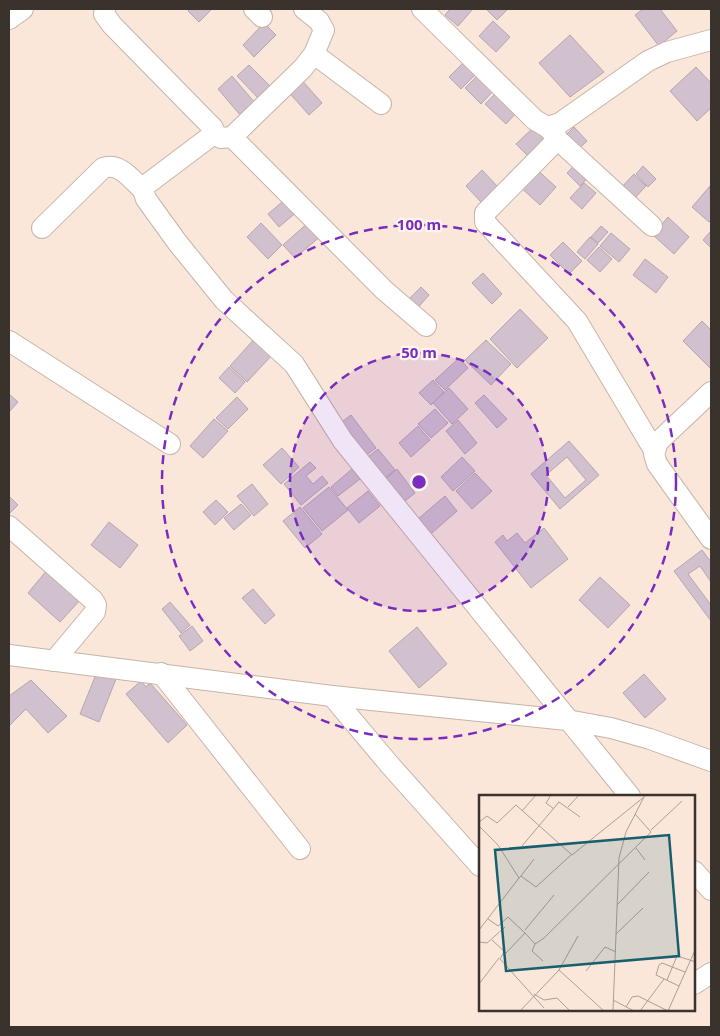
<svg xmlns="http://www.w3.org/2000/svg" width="720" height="1036" viewBox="0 0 720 1036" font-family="'Noto Sans',sans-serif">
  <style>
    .building { fill: #d1c0cd; stroke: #b6a5b2; fill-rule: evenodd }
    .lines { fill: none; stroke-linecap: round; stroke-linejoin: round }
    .minor-casing { stroke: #c6b4a8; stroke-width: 22 }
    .minor { stroke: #fff; stroke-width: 20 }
    .ring { fill: none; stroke: #7b2cbf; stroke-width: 2.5; stroke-dasharray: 9 6 }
    .inset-road { fill: none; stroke: #ad9f95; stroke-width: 1 }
    .view { fill: #175f6f; fill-opacity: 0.15; stroke: #175f6f; stroke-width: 2.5 }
    .inset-edge { fill: none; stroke: #39322d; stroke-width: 2.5 }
    .centre { fill: #7b2cbf; stroke: #fef7f1; stroke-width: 2.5 }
    .ring-label { font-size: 15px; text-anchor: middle; font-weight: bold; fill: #7b2cbf; stroke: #fef7f1; stroke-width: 4.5; stroke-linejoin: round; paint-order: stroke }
  </style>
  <rect width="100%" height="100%" fill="#fae7da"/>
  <g class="building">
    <path d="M190 9H212L199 22 188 11Z"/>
    <path d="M450 9H473L458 26 445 15Z"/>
    <path d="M486 9H505L507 10 497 20Z"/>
    <path d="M643 9H660L677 31 659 46 635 15Z"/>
    <path d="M493 21 510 37 496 52 479 36Z"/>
    <path d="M264 23 276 35 254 57 243 45Z"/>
    <path d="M570 35 604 72 570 97 539 63Z"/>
    <path d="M468 58 480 70 461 89 449 77Z"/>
    <path d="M249 65 271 87 259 99 237 76Z"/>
    <path d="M696 67 711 83V108L697 121 670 91Z"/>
    <path d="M481 72 497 87 481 104 465 88Z"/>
    <path d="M232 76 255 103 241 116 218 89Z"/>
    <path d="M298 76 322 103 309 115 285 88Z"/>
    <path d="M499 90 519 110 506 124 485 104Z"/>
    <path d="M574 127 587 141 574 153 561 140Z"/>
    <path d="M533 128 544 139 527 155 516 144Z"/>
    <path d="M580 159 593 172 580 186 567 173Z"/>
    <path d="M533 166 556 187 540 205 517 184Z"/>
    <path d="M643 166 656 179 648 187 636 174Z"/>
    <path d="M482 170 497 186 481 202 466 186Z"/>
    <path d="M634 174 646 186 632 201 620 189Z"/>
    <path d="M584 183 596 193 582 209 570 198Z"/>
    <path d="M710 186 711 220 709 222 692 207Z"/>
    <path d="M288 197 299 210 279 227 268 214Z"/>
    <path d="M668 217 689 237 674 254 653 235Z"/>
    <path d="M310 221 322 235 295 258 283 245Z"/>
    <path d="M261 223 282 245 268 259 247 237Z"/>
    <path d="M601 226 608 232 598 243 591 237Z"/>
    <path d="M711 231V248L703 240Z"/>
    <path d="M611 233 630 249 619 262 600 246Z"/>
    <path d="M590 237 598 244 585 259 577 252Z"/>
    <path d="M563 242 582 261 569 274 550 255Z"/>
    <path d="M599 247 612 259 600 272 587 260Z"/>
    <path d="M645 259 668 277 656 293 633 275Z"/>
    <path d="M483 273 502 294 492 304 472 283Z"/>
    <path d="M421 287 429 295 414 312 405 303Z"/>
    <path d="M520 309 548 338 517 368 490 339Z"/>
    <path d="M702 321 711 330V369L683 341Z"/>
    <path d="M257 336 274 353 247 382 230 366Z"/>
    <path d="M486 340 511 364 491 385 465 360Z"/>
    <path d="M459 358 468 368 445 390 435 380Z"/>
    <path d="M229 367 245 382 235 393 219 378Z"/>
    <path d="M433 380 444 392 431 405 419 393Z"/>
    <path d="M449 388 468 409 452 424 433 403Z"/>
    <path d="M9 394 18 402 9 412Z"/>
    <path d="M484 395 507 419 497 428 475 403Z"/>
    <path d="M237 397 248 409 228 429 216 418Z"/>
    <path d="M435 409 448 423 431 438 418 424Z"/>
    <path d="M351 415 376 448 360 460 335 427Z"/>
    <path d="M214 419 228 431 203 458 190 446Z"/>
    <path d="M458 420 477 443 465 454 446 431Z"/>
    <path d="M418 426 430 440 411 457 399 443Z"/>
    <path d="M569 441 599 475 560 509 531 474ZM567 457 586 480 565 498 546 475Z"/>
    <path d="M282 448 299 467 281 484 263 465Z"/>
    <path d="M378 449 395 470 379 483 362 462Z"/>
    <path d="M462 457 475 471 453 491 441 477Z"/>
    <path d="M310 462 316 468 306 476 313 484 322 476 328 483 301 505 284 484Z"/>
    <path d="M352 469 360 479 338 496 331 487Z"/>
    <path d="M397 469 415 493 400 505 382 482Z"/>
    <path d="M475 473 492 491 472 509 456 491Z"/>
    <path d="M252 484 268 504 254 516 237 496Z"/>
    <path d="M329 487 348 510 322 531 303 508Z"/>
    <path d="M368 491 380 506 359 523 347 508Z"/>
    <path d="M9 496 18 505 9 514Z"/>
    <path d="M445 496 457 511 424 540 411 525Z"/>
    <path d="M216 500 228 512 215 525 203 512Z"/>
    <path d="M241 504 251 515 234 530 224 518Z"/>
    <path d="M300 507 322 534 305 548 283 521Z"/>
    <path d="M109 522 138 545 120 568 91 545Z"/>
    <path d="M544 528 568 559 531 588 495 542 503 535 507 541 517 533 525 543Z"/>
    <path d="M702 550 711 562V582L700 566 688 574 711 605V621L674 571Z"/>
    <path d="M48 569 81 599 60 622 28 593Z"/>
    <path d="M600 577 630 605 608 628 579 600Z"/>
    <path d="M253 589 275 615 265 624 242 598Z"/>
    <path d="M170 602 190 625 181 633 162 609Z"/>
    <path d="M192 626 203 641 190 651 179 636Z"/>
    <path d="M417 627 447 664 419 688 389 651Z"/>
    <path d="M97 672 116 679 99 722 80 714Z"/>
    <path d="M644 674 666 699 645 718 623 693Z"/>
    <path d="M31 680 67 716 48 733 26 709 9 726V696Z"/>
    <path d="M141 681 146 687 150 683 187 725 168 743 126 694Z"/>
  </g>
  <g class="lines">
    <g class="minor-casing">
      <g id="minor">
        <path d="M105 9 104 14 112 25 213 128 215 133 146 185 143 190 146 199 177 242 224 300 294 364 343 441 630 796"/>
        <path d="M254 9 262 17"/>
        <path d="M422 9 535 120 547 127 560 123 648 61 667 52 711 40"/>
        <path d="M9 19 23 9"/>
        <path d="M314 54 381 104"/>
        <path d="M547 127 556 136 557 140 485 213V222L577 321 654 450"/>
        <path d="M232 137 384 290 426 326"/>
        <path d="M221 138 232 137 303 68 314 54 324 30 319 21 304 9"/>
        <path d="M557 139 652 226"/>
        <path d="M42 228 103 168C120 162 132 180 143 190"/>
        <path d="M9 341 170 444"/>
        <path d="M711 392 658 442 654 454 657 464 711 539"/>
        <path d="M9 526 93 600 96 605 95 612 54 661"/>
        <path d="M9 655 332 696 567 720 611 728 650 739 711 761"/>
        <path d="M161 673 300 849"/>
        <path d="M332 696 389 764 480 866"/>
        <path d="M694 871 711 890"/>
        <path d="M694 984 711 973"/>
      </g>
    </g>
    <use href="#minor" class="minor"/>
  </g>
  <circle cx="419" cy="482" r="129" fill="#7b2cbf" fill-opacity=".12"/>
  <g class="ring">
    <circle cx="419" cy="482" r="129"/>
    <circle cx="419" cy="482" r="257"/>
  </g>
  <g transform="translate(479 795)">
    <rect width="216" height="216" fill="#fae7da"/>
    <path class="inset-road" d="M72 0 67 8 75 14M89 12 100 0M43 16 57 0M0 27 8 21 18 28 37 10 93 60 165 2M0 31 19 50 40 83 0 135M172 35 203 6M43 51 80 7 101 22M157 53 166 65M42 81 55 64M40 83 42 81 57 92 92 60M138 110 170 77M9 124 19 131 29 122 46 138M46 135 75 100M137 139 164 113M13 145 27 158 46 138 56 149 65 143 172 37 156 19M1 147 8 148 26 132M56 149 53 156 64 166M25 157 21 164 65 213M80 175 125 216M107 176 126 152 137 157M188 185 198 161 217 167M0 189 20 163M200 191 177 180 180 170 183 168 206 177M55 199 65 205 78 203 91 216M134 205 155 216M147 212 153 202 159 201 189 216M41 216 80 175 99 141M134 216 140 63 147 37 166 0M161 216 185 184M189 216 217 153"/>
    <path class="view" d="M190 40 200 161 27 176 16 55Z"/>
    <rect width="216" height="216" class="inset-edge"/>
  </g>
  <circle cx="419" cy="482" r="8" class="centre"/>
  <g class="ring-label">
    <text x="419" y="230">100 m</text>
    <text x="419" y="358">50 m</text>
  </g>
  <rect width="720" height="1036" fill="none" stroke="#39322d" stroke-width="20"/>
</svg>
